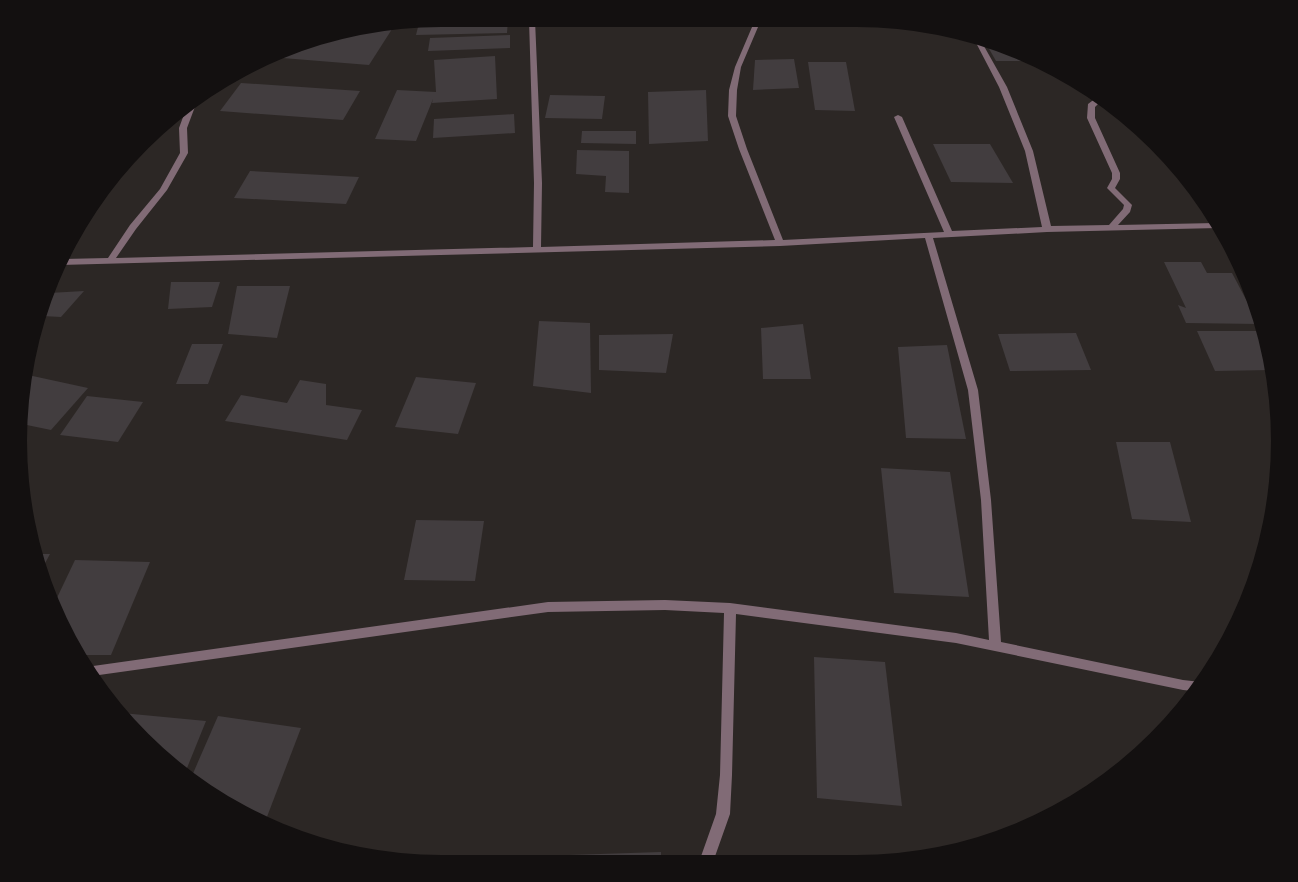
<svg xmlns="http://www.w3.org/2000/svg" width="1298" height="882" viewBox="0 0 1298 882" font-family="'Alegreya Sans',sans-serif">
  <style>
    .building { fill: #423d3f }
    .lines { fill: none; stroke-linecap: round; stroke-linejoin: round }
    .minor { fill: #816b76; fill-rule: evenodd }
  </style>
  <rect width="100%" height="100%" fill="#2c2725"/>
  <g class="building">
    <path d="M441 20H508L507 33 416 35 419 23Z"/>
    <path d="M394 26 369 65 270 57 280 52 332 34Z"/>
    <path d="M510 35V48L428 51 430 38Z"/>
    <path d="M984 40 993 42 1034 61H996Z"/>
    <path d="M495 56 497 99 432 103 433 99 416 141 375 139 397 90 436 92 434 60Z"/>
    <path d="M794 59 799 88 753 90 755 60Z"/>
    <path d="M808 62H846L855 111 815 110Z"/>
    <path d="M241 83 360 91 343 120 220 111Z"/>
    <path d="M706 90 708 141 649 144 648 92Z"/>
    <path d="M550 95 605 96 602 119 545 118Z"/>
    <path d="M514 114 515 133 433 138 434 119Z"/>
    <path d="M582 131H636V144L581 143Z"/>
    <path d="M933 144H990L1013 183 951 182Z"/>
    <path d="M577 150 629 151V193L605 192 606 176 576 174Z"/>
    <path d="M250 171 359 177 346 204 234 198Z"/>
    <path d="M1164 262H1201L1207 273H1232L1259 324 1186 323 1178 305 1186 308Z"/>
    <path d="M171 282H220L212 307 168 309Z"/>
    <path d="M237 286H290L277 338 228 334Z"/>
    <path d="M84 291 61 317 42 316 49 293Z"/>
    <path d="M539 321 590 323 591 393 533 386Z"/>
    <path d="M803 324 811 379H763L761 328Z"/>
    <path d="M1197 331H1262L1270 359 1271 370 1215 371Z"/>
    <path d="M1076 333 1091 370 1010 371 998 334Z"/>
    <path d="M673 334 666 373 599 370V335Z"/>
    <path d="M192 344H223L208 384H176Z"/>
    <path d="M947 345 966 439 906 438 898 347Z"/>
    <path d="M28 375 88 388 51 430 22 424 24 386Z"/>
    <path d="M416 377 476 383 458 434 395 427Z"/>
    <path d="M300 380 326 384V405L362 410 347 440 225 421 241 395 287 403Z"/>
    <path d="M87 396 143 402 118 442 60 435Z"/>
    <path d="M1116 442H1170L1191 522 1132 519Z"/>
    <path d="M881 468 950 472 969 597 894 593Z"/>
    <path d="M416 520 484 521 475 581 404 580Z"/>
    <path d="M38 554H50L43 567Z"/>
    <path d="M75 560 150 562 111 655H79L64 627 55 602Z"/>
    <path d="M814 657 885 662 902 806 817 798Z"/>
    <path d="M122 713 206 721 185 773 143 739Z"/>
    <path d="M218 716 301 728 265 822 207 791 191 778Z"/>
    <path d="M661 852V862H568L569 855Z"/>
  </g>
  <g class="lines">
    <path class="minor" d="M529 20H535L542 183 541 247 775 240 739 149 728 116 729 90 735 67 755 20H761L741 67 737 90 736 116 747 149 783 240 944 232 894 117 898 115 902 117 952 231 1042 227 1025 151 999 87 973 37 980 39 1007 87 1033 151 1051 226 1109 225 1123 209 1124 205 1107 188 1112 179V173L1087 118 1088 104 1096 98 1100 102 1095 107V118L1120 173V179L1115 188 1132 205 1130 212 1118 225 1216 223 1218 228 1047 232 933 238 978 390 991 500 1001 642 1183 680 1201 682 1194 691 1183 690 956 643 736 614 732 775 730 814 713 862H699L716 814 720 775 724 613 665 610 548 612 92 676 86 667 548 602 665 600 730 603 956 633 989 640 981 500 968 390 925 238 780 246 60 265 63 259 108 258 130 225 160 189 180 153 179 128 186 109 194 102 196 104 187 128 188 153 167 190 136 229 116 258 533 247 534 183Z"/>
  </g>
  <path d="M0 0H1298V882H0ZM441 27H857A414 414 0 0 1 1271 441V441A414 414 0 0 1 857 855H441A414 414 0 0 1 27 441V441A414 414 0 0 1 441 27Z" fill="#131010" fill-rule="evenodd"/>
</svg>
